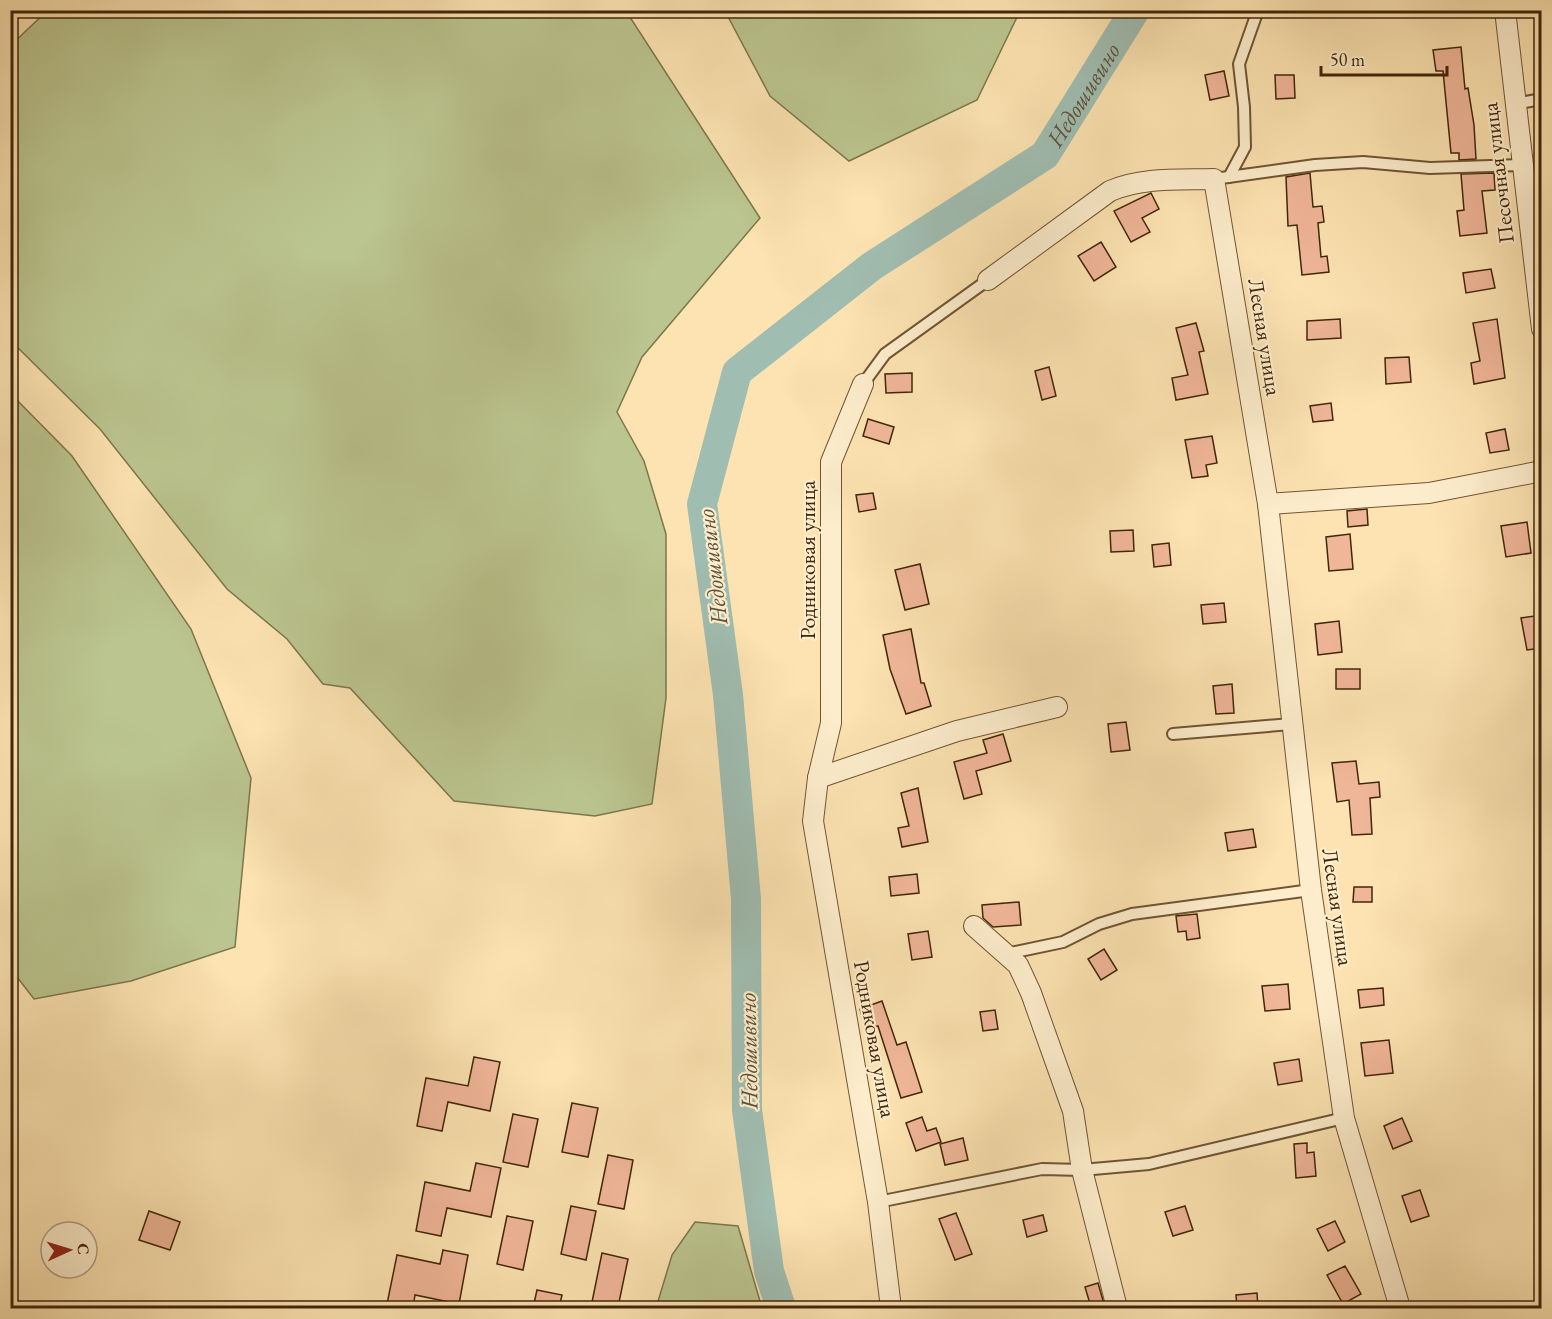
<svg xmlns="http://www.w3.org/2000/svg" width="1552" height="1319" viewBox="0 0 1552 1319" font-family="'EB Garamond',serif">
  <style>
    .green { fill: #bbc58f; stroke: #7e764c; stroke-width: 1.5 }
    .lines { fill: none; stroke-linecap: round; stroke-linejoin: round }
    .river { stroke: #a0bdb1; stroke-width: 30 }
    .building { fill: #f0b698; stroke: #42260a; stroke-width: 1.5 }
    .service-casing { stroke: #705534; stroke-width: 14 }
    .minor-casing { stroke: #705534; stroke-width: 22 }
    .service { stroke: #fdedcc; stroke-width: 10 }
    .minor { stroke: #fdedcc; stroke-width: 20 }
    .labels { text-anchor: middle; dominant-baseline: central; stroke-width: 4.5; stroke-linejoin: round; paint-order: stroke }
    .street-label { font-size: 22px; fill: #42260a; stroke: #fdedcc }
    .water-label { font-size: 24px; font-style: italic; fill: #5e533c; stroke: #fdedcc }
  </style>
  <rect width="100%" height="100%" fill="#fce3b1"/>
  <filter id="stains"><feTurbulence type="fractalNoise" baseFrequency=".00333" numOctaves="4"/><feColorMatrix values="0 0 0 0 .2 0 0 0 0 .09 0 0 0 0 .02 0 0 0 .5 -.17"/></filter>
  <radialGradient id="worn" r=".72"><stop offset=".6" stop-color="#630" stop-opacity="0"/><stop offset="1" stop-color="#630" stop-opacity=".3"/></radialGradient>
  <g class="green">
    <path d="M47 11H626L760 218 642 357 617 412 644 461 666 534V698L652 804 595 816 454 801 350 688 323 684 287 639 227 589 100 429 11 341V45Z"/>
    <path d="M725 11H1020L977 100 849 161 770 96Z"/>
    <path d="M11 394 72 456 191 629 251 778 235 947 131 981 34 999 10 968Z"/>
    <path d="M695 1222 738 1226 762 1308H656L672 1255Z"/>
  </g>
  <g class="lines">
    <path class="river" id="s1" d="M781 1308 769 1271 747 1110 746 899 728 695 702 504 737 372 872 266 1045 155 1135 10"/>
  </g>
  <g class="building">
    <path d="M1461 47 1465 89 1468 88 1474 125 1476 159 1459 160V153H1451L1443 71H1436L1433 50Z"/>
    <path d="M1224 71 1229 96 1210 100 1205 75Z"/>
    <path d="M1275 75H1294L1295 98 1276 99Z"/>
    <path d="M1310 173 1313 207 1322 206 1324 222 1318 223 1321 257 1327 256 1329 272 1302 275 1297 225 1288 226 1286 177Z"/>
    <path d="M1494 173 1495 190 1482 191 1487 233 1460 236 1457 211 1464 210 1461 174Z"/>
    <path d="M1151 193 1159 209 1142 218 1150 232 1131 242 1114 211Z"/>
    <path d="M1101 242 1116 267 1094 281 1078 256Z"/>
    <path d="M1491 269 1495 288 1466 293 1463 273Z"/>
    <path d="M1340 319 1341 338 1307 340V321Z"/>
    <path d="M1497 319 1505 378 1474 384 1471 363 1480 361 1473 323Z"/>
    <path d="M1196 323 1204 351 1199 352 1208 394 1176 400 1172 378 1188 375 1176 328Z"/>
    <path d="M1409 357 1411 382 1386 384 1385 358Z"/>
    <path d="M1049 367 1056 396 1042 400 1035 371Z"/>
    <path d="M912 373V392L886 393 885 374Z"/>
    <path d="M1331 403 1333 420 1313 422 1310 406Z"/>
    <path d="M868 419 894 427 889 444 863 436Z"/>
    <path d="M1505 429 1509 450 1490 453 1486 433Z"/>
    <path d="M1212 436 1217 463 1206 465 1208 476 1192 478 1185 440Z"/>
    <path d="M873 493 876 509 859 512 856 495Z"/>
    <path d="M1367 509 1368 525 1348 527 1347 511Z"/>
    <path d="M1527 522 1531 553 1506 557 1501 526Z"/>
    <path d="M1133 530 1134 551 1111 552 1110 531Z"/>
    <path d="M1350 534 1353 569 1329 571 1326 537Z"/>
    <path d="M1169 543 1171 565 1154 567 1152 545Z"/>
    <path d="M920 564 929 604 905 610 895 570Z"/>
    <path d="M1224 603 1226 622 1203 624 1201 605Z"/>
    <path d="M1542 615V648L1527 650 1521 618Z"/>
    <path d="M1339 621 1342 652 1318 655 1315 624Z"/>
    <path d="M911 629 921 683H924L931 706 906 714 890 669 883 635Z"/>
    <rect x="1336" y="669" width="24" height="20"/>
    <path d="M1232 684 1234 713 1216 714 1213 686Z"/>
    <path d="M1126 722 1130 750 1111 752 1108 724Z"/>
    <path d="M1003 734 1011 761 976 771 982 794 964 799 954 762 987 753 983 740Z"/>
    <path d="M1356 761 1359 784 1379 782 1380 797 1370 798 1372 834 1352 835 1349 800 1337 802 1332 763Z"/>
    <path d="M918 788 928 842 902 847 898 828 909 826 901 793Z"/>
    <path d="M1253 829 1256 847 1228 851 1225 833Z"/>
    <path d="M917 874 919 893 891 896 889 877Z"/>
    <path d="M1354 887H1372V902H1353Z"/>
    <path d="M1019 902 1021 925 993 927 983 918 982 905Z"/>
    <path d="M1197 914 1200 938 1187 940 1186 931 1178 932 1176 916Z"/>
    <path d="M928 931 932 957 912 960 908 934Z"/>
    <path d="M1104 949 1117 970 1101 980 1088 959Z"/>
    <path d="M1288 984 1290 1009 1265 1011 1262 986Z"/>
    <path d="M1383 988 1384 1005 1360 1008 1358 990Z"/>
    <path d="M882 1001 897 1045 906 1042 922 1092 901 1098 878 1026 866 1030 860 1009Z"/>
    <path d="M995 1010 998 1029 983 1031 980 1012Z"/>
    <path d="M1389 1040 1393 1073 1365 1076 1361 1043Z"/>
    <path d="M474 1057 500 1062 490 1111 448 1102 442 1131 417 1126 426 1078 468 1086Z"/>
    <path d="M1299 1059 1302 1081 1278 1085 1274 1063Z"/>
    <path d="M572 1103 598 1108 588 1157 562 1152Z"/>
    <path d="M513 1114 538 1119 528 1167 503 1162Z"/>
    <path d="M922 1117 927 1131 936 1128 941 1142 916 1151 906 1123Z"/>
    <path d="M1402 1118 1412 1141 1393 1149 1384 1126Z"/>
    <path d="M963 1138 968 1160 945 1165 940 1144Z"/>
    <path d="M1307 1143V1153L1314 1152 1316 1176 1296 1178 1294 1144Z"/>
    <path d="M608 1155 633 1160 624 1209 598 1204Z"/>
    <path d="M476 1163 501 1168 491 1217 447 1208 441 1236 416 1231 425 1182 470 1191Z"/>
    <path d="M1420 1190 1429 1216 1411 1222 1402 1196Z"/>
    <path d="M571 1206 596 1211 586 1260 561 1254Z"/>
    <path d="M1185 1206 1193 1230 1173 1236 1165 1212Z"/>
    <path d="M149 1211 180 1222 170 1250 139 1240Z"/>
    <path d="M956 1213 972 1254 955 1260 939 1219Z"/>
    <path d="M1043 1215 1047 1231 1027 1237 1023 1220Z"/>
    <path d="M507 1216 533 1221 523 1270 497 1264Z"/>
    <path d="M1335 1221 1345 1242 1328 1251 1317 1229Z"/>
    <path d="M443 1250 468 1255 459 1304 415 1295 413 1308 387 1304 397 1255 440 1264Z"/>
    <path d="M602 1253 628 1259 618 1307 592 1302Z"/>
    <path d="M1345 1266 1361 1294 1343 1304 1327 1275Z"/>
    <path d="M1098 1283 1104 1304 1091 1307 1085 1287Z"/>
    <path d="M537 1290 562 1295 559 1308H533Z"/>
    <path d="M1257 1293 1258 1308H1237L1236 1295Z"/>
  </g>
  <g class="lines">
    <g class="service-casing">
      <g id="service">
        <path d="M1514 104 1542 99"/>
        <path d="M1229 177 1245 147 1244 107 1239 64 1258 10"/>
        <path d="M1214 179 1315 165 1363 162 1430 168 1521 165"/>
        <path d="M863 384 885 354 988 280"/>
        <path d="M1173 734 1291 724"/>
        <path d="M1006 954 1063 942 1099 924 1132 914 1311 890"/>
        <path d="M878 1202 1042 1169 1082 1170 1149 1164 1344 1118"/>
      </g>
    </g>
    <g class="minor-casing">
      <g id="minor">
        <path d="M1505 10 1542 329"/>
        <path d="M988 280 1110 191C1142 177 1179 180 1214 179L1268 504 1311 890 1344 1118 1400 1308"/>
        <path d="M863 384 831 462V723L818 778 813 821 878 1202 891 1308"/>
        <path d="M1268 504 1429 493 1542 471"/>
        <path d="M818 778 957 731 1057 707"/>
        <path d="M974 926 1018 965 1031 993 1073 1111 1082 1170 1117 1308"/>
      </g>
    </g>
    <use href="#service" class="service"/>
    <use href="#minor" class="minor"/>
  </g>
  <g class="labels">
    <g class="street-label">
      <text transform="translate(1498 173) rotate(-97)">Песочная улица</text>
      <text transform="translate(1265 337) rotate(81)">Лесная улица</text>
      <text transform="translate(807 560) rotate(-90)">Родниковая улица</text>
      <text transform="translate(1338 907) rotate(82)">Лесная улица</text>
      <text transform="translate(875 1039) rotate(80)">Родниковая улица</text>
    </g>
    <g class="water-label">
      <text stroke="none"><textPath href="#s1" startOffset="1395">Недошивино</textPath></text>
      <text transform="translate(712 567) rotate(-97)">Недошивино</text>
      <text transform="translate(748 1051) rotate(-91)">Недошивино</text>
    </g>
  </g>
  <rect width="1552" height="1319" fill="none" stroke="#fce3b1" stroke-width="36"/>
  <rect x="12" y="12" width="1528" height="1295" fill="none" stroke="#42260a" stroke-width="3"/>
  <rect x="18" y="18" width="1516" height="1283" fill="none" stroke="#42260a" stroke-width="1.5"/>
  <g transform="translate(69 1250) rotate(86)"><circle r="28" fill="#fdedcc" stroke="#b29d7e" stroke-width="1.5"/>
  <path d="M0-4.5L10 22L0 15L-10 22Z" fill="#8f2418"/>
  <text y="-9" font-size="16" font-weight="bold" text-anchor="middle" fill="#42260a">С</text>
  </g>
  <path d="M1321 66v9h126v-9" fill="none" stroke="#42260a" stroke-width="3"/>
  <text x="1330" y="66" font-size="18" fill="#42260a" stroke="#fdedcc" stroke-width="4.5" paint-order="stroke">50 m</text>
  <rect width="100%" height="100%" filter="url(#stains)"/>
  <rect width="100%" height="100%" fill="url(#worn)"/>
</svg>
